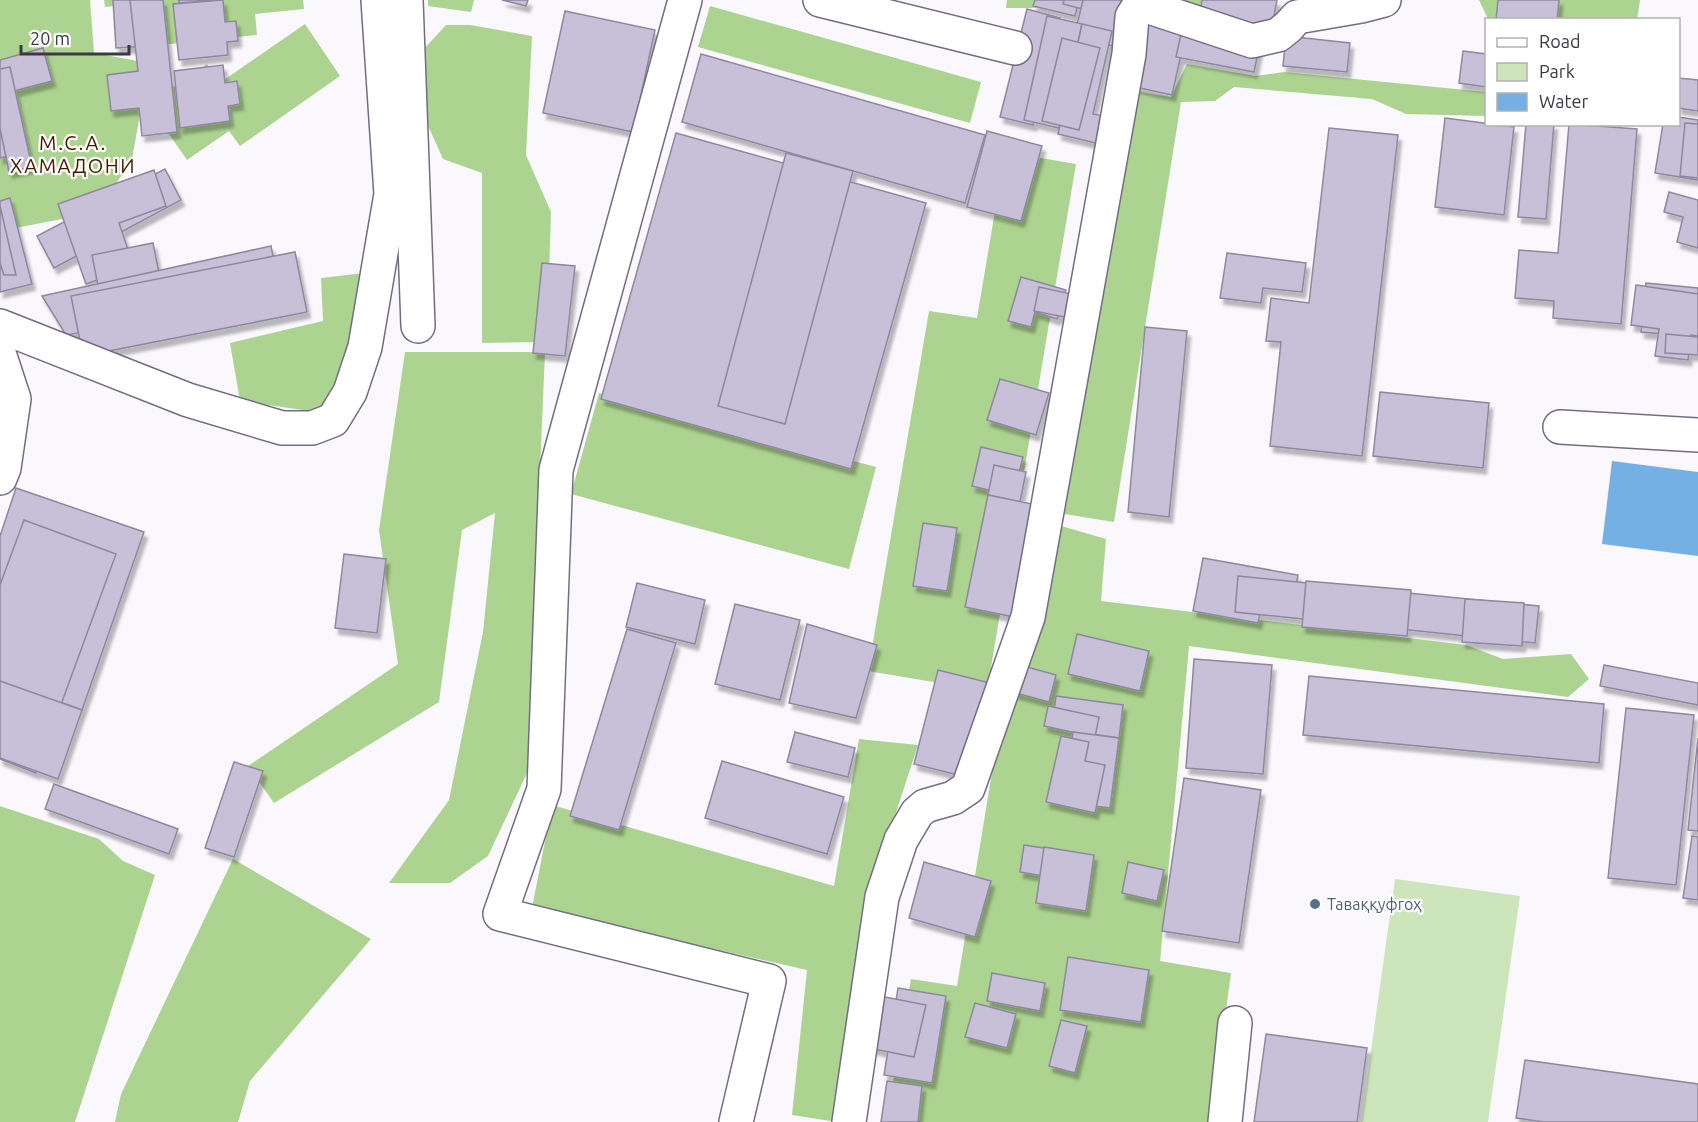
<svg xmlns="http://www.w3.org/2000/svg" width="1698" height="1122" viewBox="0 0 1698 1122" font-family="Ubuntu,sans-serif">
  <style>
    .green { fill: #cce5ba }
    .forest { fill: #add390 }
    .water { fill: #75b0e5 }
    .building { fill: #c7c0d8; stroke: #8e889f; stroke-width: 1.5; filter: url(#shadow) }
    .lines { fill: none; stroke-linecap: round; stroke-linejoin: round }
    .minor-casing { stroke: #736d82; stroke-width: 36 }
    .minor { stroke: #fff; stroke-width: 33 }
    .service-dot { fill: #5c6f8a; stroke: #fff; stroke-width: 2 }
    .labels { text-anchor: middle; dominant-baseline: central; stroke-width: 4.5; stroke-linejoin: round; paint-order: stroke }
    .service-label { font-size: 16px; fill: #4e5e75; stroke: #fff; text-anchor: start }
    .quarter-label { font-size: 20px; letter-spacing: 1.5px; fill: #471800; stroke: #fff }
  </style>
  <defs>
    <filter id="shadow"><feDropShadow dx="3.5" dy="6" stdDeviation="1.5" flood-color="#0004"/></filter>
  </defs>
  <rect width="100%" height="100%" fill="#faf8fd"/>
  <path class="green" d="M1395 879 1520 896 1488 1122H1361Z"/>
  <g class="forest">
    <path d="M0 0H90L94 53 149 63 132 159 98 212 0 231Z"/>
    <path d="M104 0H303L304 9 255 14 257 35 151 46 147 3 105 7Z"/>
    <path d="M428 0H474L471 12 428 6Z"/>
    <path d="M1007 0H1222L1221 7 1006 8Z"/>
    <path d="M1479 0H1640L1637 20 1488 19Z"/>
    <path d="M710 6 981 82 970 123 698 47Z"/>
    <path d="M305 24 340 76 240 146 229 131 187 160 148 104 207 64 221 82Z"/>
    <path d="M446 25H470L532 36 526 155 551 212 547 342 482 343V173L443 159 417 101 422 51Z"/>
    <path d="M1187 64 1255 76 1284 72 1486 92V116L1406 114 1372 99 1234 87 1215 101 1181 102 1114 522 1052 512 1128 90 1171 97Z"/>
    <path d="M1005 152 1076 164 987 691 868 671 929 311 977 318Z"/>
    <path d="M373 272 348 383 324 413 240 401 230 343 323 321 321 278Z"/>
    <path d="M405 352H545L540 470 543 639 527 773 488 856 450 883H389L449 800 483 632 495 513 462 530 439 702 274 803 248 766 398 664 379 530Z"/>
    <path d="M599 393 876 467 849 569 571 494Z"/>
    <path d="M1051 523 1106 539 1101 601 1466 645 1503 659 1571 654 1589 679 1568 697 1189 646 1160 961 1231 973 1211 1122H886L911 979 957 986 1004 699Z"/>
    <path d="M859 739 918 745 874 880 837 1122 792 1115 807 970 532 908 552 805 834 886Z"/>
    <path d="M0 806 99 839 123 861 155 875 75 1122H0Z"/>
    <path d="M233 859 371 939 250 1081 238 1122H115L121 1094Z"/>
  </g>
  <path class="water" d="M1612 461 1698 472V556L1602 544Z"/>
  <g class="building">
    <path d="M113 0H160L162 45 116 48Z"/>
    <path d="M130 0H163L177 132 142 136 139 108 111 111 107 75 138 71Z"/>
    <path d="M179 0H218L179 3Z"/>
    <path d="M223 0 225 22 236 21 238 41 227 42 228 55 179 60 173 4Z"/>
    <path d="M502 0H528L526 6Z"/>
    <path d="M1035 0H1079L1075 16 1033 6Z"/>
    <path d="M1064 0H1101L1098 13 1063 4Z"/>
    <path d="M1083 0H1125L1113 46 1074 37Z"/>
    <path d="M1202 0H1277L1271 32 1199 19Z"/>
    <path d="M1498 0H1559L1557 20H1496Z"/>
    <path d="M1027 9 1060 18 1033 125 1000 117Z"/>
    <path d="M565 11 655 30 633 132 543 113Z"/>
    <path d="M1047 16 1082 24 1059 128 1024 120Z"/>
    <path d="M1145 23 1186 32 1172 95 1131 86Z"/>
    <path d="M1082 24 1112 31 1093 114 1115 118 1108 146 1058 134Z"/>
    <path d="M1181 34 1259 48 1254 72 1176 57Z"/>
    <path d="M1286 36 1350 43 1347 72 1283 66Z"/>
    <path d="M1062 38 1100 48 1079 130 1042 121Z"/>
    <path d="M43 48 52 81 6 93 21 153 0 158V60Z"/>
    <path d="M1463 51 1486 54V87L1459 83Z"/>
    <path d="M701 54 985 135 965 203 682 122Z"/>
    <path d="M223 65 225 83 237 81 240 104 228 106 230 121 180 128 174 71Z"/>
    <path d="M10 67 32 167 9 172 0 128V69Z"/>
    <path d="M1678 78 1698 80V111L1678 108Z"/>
    <path d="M1678 117 1698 120V180L1655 173 1663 124H1678Z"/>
    <path d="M1445 118 1514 127 1504 215 1435 207Z"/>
    <path d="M1685 123 1698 124V178L1680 176Z"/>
    <path d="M1526 124H1554L1546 219 1518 217Z"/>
    <path d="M1569 124 1637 129 1621 324 1553 318 1554 301 1515 298 1519 250 1558 253Z"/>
    <path d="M1329 128 1398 135 1362 456 1270 446 1281 342 1266 341 1271 298 1309 303Z"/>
    <path d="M987 131 1042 146 1021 221 967 207Z"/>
    <path d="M676 133 926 203 851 469 601 399Z"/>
    <path d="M786 153 853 171 785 424 718 406Z"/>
    <path d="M165 169 181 200 54 268 37 236Z"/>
    <path d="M154 170 166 206 119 223 134 267 86 284 58 204Z"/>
    <path d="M1669 192 1698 200V248L1677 242 1683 217 1664 212Z"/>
    <path d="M10 198 32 284 0 292V201Z"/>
    <path d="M0 206 16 275H4L0 263Z"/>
    <path d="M153 243 160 278 99 291 92 255Z"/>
    <path d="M271 246 282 300 66 335 42 296Z"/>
    <path d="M295 252 307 312 83 356 71 296Z"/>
    <path d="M1227 253 1306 263 1302 292 1263 288 1261 303 1220 298Z"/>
    <path d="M542 263 575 266 565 356 533 353Z"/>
    <path d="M1021 277 1066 290 1057 319 1035 312 1031 327 1008 321Z"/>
    <path d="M1646 283 1698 288V337L1641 332Z"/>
    <path d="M1636 285 1698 294V336L1691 335 1688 360 1655 356 1659 329 1631 325Z"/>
    <path d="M1039 287 1085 297 1080 320 1034 311Z"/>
    <path d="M1145 327 1187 331 1169 517 1128 512Z"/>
    <path d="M1666 334 1698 337V355L1665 353Z"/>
    <path d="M1000 379 1049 393 1036 435 987 420Z"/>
    <path d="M1380 392 1489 403 1483 468 1373 456Z"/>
    <path d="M981 447 1023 457 1013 496 972 486Z"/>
    <path d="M994 465 1026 472 1020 502 988 495Z"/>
    <path d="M16 488 144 532 82 710 0 681V536Z"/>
    <path d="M988 495 1037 505 1014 617 965 607Z"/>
    <path d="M24 520 116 554 36 773 0 759V585Z"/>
    <path d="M923 523 957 528 947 591 913 586Z"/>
    <path d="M344 554 386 559 377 633 335 628Z"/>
    <path d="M1203 558 1298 575 1291 614 1261 608 1258 623 1193 611Z"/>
    <path d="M1238 576 1539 606 1535 643 1235 612Z"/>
    <path d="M1306 581 1411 590 1407 636 1302 627Z"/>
    <path d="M637 583 705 600 695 644 626 627Z"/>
    <path d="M1465 599 1524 603 1522 646 1462 642Z"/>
    <path d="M735 604 800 620 780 700 715 684Z"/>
    <path d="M807 624 877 645 856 718 789 703Z"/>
    <path d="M627 629 676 643 619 830 570 816Z"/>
    <path d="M1077 634 1149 651 1140 691 1068 674Z"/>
    <path d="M1194 659 1272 665 1263 774 1186 768Z"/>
    <path d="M1013 663 1056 675 1049 702 1005 690Z"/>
    <path d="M1604 665 1698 683V705L1600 686Z"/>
    <path d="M938 670 1006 687 982 781 914 764Z"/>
    <path d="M1309 676 1604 704 1599 763 1303 735Z"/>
    <path d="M0 681 82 710 58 779 0 758Z"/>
    <path d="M1056 696 1123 705 1119 738 1052 728Z"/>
    <path d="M1048 706 1099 717 1095 737 1044 726Z"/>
    <path d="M1626 708 1694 715 1676 885 1608 878Z"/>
    <path d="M795 732 855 748 848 777 787 762Z"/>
    <path d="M1073 732 1119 738 1110 808 1064 802Z"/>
    <path d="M1061 736 1089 742 1085 761 1105 765 1095 813 1046 802Z"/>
    <path d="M1698 738V831L1688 830Z"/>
    <path d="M722 761 844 797 827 854 705 818Z"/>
    <path d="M234 762 263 771 234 857 205 848Z"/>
    <path d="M1184 778 1261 790 1239 943 1162 931Z"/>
    <path d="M54 784 178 829 169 854 45 809Z"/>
    <path d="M1692 836 1698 837V900L1683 898Z"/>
    <path d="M1024 845 1089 855 1085 883 1020 872Z"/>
    <path d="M1044 847 1094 855 1086 911 1036 903Z"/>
    <path d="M924 862 991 881 975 937 909 918Z"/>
    <path d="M1128 862 1164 870 1157 901 1122 893Z"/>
    <path d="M1068 957 1149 970 1141 1022 1060 1010Z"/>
    <path d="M992 973 1045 983 1040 1011 987 1001Z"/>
    <path d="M898 988 946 996 932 1083 884 1075Z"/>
    <path d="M880 996 926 1005 914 1057 869 1048Z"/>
    <path d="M975 1003 1016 1014 1007 1048 965 1037Z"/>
    <path d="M1061 1020 1087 1026 1075 1073 1049 1066Z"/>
    <path d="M1266 1034 1367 1048 1357 1122H1254Z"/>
    <path d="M1525 1060 1698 1084V1122H1544L1516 1118Z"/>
    <path d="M887 1081 922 1086 918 1122H881Z"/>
  </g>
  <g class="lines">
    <g class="minor-casing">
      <g id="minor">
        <path d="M406 0 418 326"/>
        <path d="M685 0 556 470 544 789 500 914 769 981 736 1122"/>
        <path d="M820 0 1015 48"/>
        <path d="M0 326 188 400 282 428H312L333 420 350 392 365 347 391 194 378 0"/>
        <path d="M0 356 14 399 4 468 0 478"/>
        <path d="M1560 427 1698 435"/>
        <path d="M849 1122 882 897 901 840 917 813 925 806 953 798 968 788 1028 617 1129 54 1132 17 1140 4 1252 41 1278 35 1288 27 1297 17 1361 6 1384 0"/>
        <path d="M1225 1122 1235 1023"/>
      </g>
    </g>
    <use href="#minor" class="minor"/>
  </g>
  <circle class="service-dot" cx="1315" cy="904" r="6"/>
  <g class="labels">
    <g class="service-label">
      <text x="1327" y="904">Таваққуфгоҳ</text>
    </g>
    <g class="quarter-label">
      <text x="73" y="142">М.С.А.<tspan x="73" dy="23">ХАМАДОНИ</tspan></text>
    </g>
  </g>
  <rect x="1485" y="18" width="195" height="108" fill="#ffffff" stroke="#b1b0b4" stroke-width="1.5"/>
  <rect x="1497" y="38" width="30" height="9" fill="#ffffff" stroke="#b1b0b4" stroke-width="1.5"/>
  <text x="1539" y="48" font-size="18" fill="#3c3943">Road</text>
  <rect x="1497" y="63" width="30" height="18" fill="#cce5ba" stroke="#b1b0b4" stroke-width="1.5"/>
  <text x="1539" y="78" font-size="18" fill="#3c3943">Park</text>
  <rect x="1497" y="93" width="30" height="18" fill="#75b0e5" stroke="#b1b0b4" stroke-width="1.5"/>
  <text x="1539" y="108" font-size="18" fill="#3c3943">Water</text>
  <path d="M21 45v9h108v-9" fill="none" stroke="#3c3943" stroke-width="3"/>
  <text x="30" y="45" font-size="18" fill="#3c3943" stroke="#ffffff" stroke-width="4.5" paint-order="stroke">20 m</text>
</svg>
